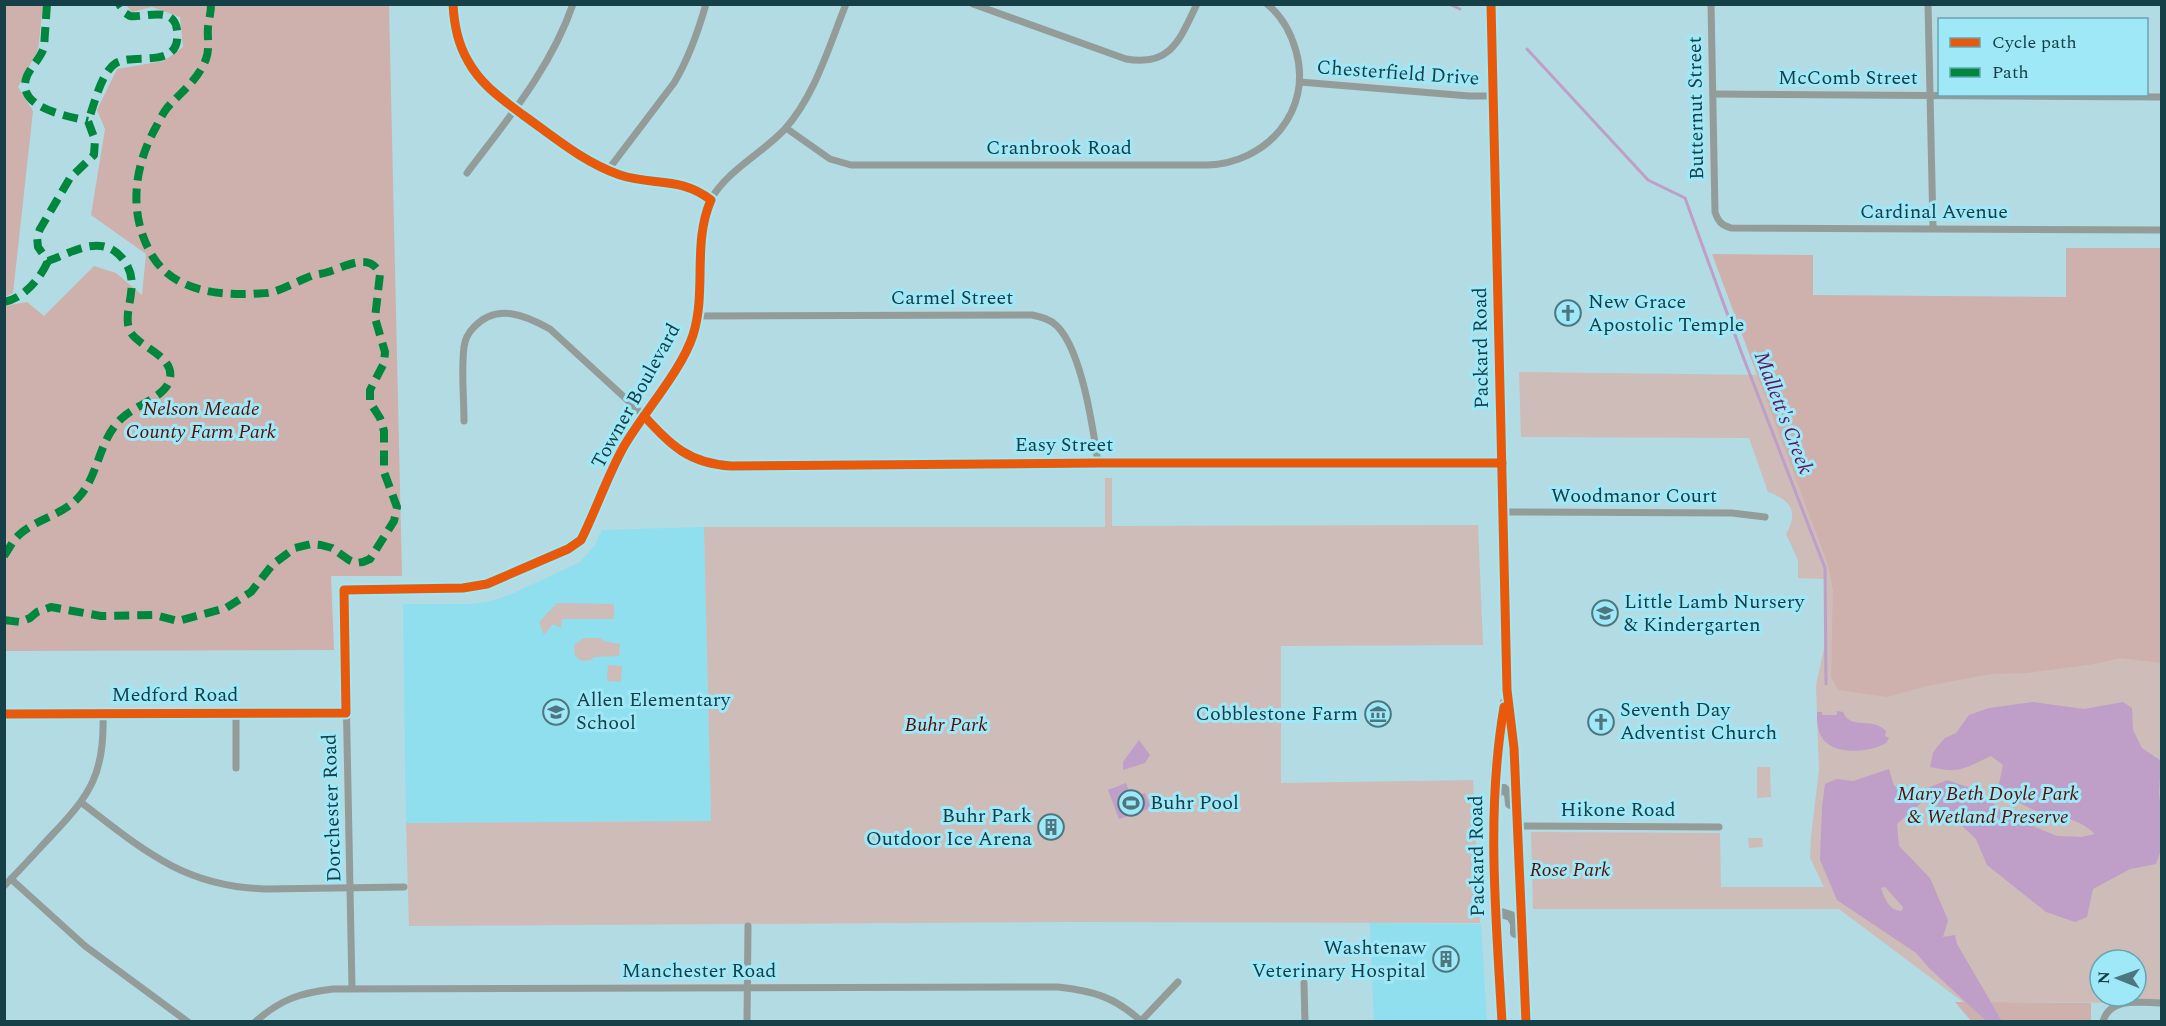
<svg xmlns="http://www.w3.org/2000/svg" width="2166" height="1026" viewBox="0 0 2166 1026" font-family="Spectral,serif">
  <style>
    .built { fill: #8fdfee }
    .green { fill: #cebcb9; fill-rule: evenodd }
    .forest { fill: #ceb1ac }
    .water { fill: #bf9ec7; fill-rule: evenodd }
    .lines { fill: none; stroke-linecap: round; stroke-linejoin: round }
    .stream { stroke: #bf9ec7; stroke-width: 3 }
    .street { stroke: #939c98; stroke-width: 7 }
    .secondary { stroke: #8e9b98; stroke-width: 10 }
    .quiet { stroke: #00873e; stroke-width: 8; stroke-dasharray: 15 8; stroke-linecap: butt }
    .cycleway-casing { stroke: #9ee8f8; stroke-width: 13 }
    .cycleway { stroke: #e8590c; stroke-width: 9 }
    .labels { text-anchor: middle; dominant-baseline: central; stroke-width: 6; stroke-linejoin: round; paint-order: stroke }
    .street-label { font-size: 20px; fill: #164048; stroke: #9ee8f8 }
    .poi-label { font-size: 20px; fill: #164048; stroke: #9ee8f8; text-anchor: start }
    .park-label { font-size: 20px; font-style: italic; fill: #5b0f04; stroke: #9ee8f8 }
    .water-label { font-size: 21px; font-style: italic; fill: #64175d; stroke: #9ee8f8 }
  </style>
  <rect width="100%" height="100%" fill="#b2dbe4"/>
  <g class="built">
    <path d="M704 527 711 821 406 823 403 604H471L488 602 512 594 580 562 595 545 602 530Z"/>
    <path d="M1370 923 1481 924 1487 1021H1374Z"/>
  </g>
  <g class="green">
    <path d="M2161 298V1003L1963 1002 1839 909H1533L1531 832 1720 833 1721 887H1824L1810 858 1811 836 1819 770 1816 685 1825 644 1824 579 1798 578V560L1786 534C1799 512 1791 500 1768 492L1749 438 1521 437 1519 372 1766 375ZM2100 960H2136V996H2100Z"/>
    <path d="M1105 478H1112V526L1478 525 1483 645 1281 646V783L1473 780 1480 923 1076 922 409 926 406 823 711 821 704 527H1105Z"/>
    <path d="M557 603 614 604V619H562L561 628 553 624 544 635 539 622Z"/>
    <path d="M584 638H600L604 641 620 644 619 656 594 657 591 660 581 661 575 656 574 645Z"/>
    <path d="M608 665 622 666 621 682 607 681Z"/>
    <path d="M1757 767H1770L1771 797 1757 798Z"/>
    <path d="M1748 838H1762L1763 847 1749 848Z"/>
  </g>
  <g class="forest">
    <path d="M4 5H43L38 50 18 87 33 111 13 293 5 297Z"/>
    <path d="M126 5H389L402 576H331L334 650 5 651V306L27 302 44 316 94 266 116 273 142 295 146 254 91 215 105 129 97 110 117 69 164 61 183 47 180 17 152 7 132 12Z"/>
    <path d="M2066 248H2161V663L2120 658 2095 664 2026 673 1991 674 1927 686 1887 697 1838 690 1831 677 1833 590 1828 565 1712 254 1813 255V295L2066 297Z"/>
    <path d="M1955 1002H1966L1986 1021H1971Z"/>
    <path d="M1991 1002 2091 1003V1021H2002Z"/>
  </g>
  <g class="water">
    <path d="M2033 702 2084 709 2123 702 2132 708 2133 730 2142 748 2161 761 2159 793 2161 812V850L2156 864 2130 869 2093 889 2087 917 2075 922 2046 912 1987 865 1976 839 1943 808 1922 802 1897 824 1899 846 1930 878 1948 920 1943 937 1955 935 1957 944 2002 1021H1986L1929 968 1916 953 1837 900 1820 860 1822 807 1825 784 1837 779 1853 781 1889 769 1894 786C1918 796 1924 789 1947 780L1968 787 1993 803 2012 821 2030 825 2057 836 2081 837 2095 834C2078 817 2056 817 2034 810 2021 805 2009 796 1998 788L2003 765 1991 756C1965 768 1960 774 1930 767L1933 753 1937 747 1945 738 1956 733 1969 715 1989 708ZM1881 888 1885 887 1903 907 1902 911C1889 911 1885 899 1881 888Z"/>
    <path d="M1837 711 1843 712C1851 731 1872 716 1886 731L1885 736 1889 738 1886 743C1869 753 1831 756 1821 736 1817 728 1817 720 1817 712H1822V715H1837Z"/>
    <path d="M1139 740 1150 755 1145 763 1123 770V762Z"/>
    <path d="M1126 783 1131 797 1145 793 1151 808 1119 819 1108 790Z"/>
  </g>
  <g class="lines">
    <g class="stream">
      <path d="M1449 4 1460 9"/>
      <path d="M1527 49 1648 180 1685 198 1742 354 1825 568 1826 684"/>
    </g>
    <g class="street">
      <path d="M453 4C454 25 458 44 468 61 481 85 502 99 523 115 554 137 583 162 620 175 653 186 680 176 711 200"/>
      <path d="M973 4 1126 59C1171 67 1180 39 1197 4"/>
      <path d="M1711 4 1715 212C1718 221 1721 225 1731 228L2162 230"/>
      <path d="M1928 4 1933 228"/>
      <path d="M1300 82 1469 96H1493"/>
      <path d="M1713 94 2162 97"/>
      <path d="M786 128 830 159 851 165H1207C1267 163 1313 111 1296 51 1291 33 1282 16 1267 4"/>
      <path d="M608 170 674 83C689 58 698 32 706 4"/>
      <path d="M467 173C507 120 551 68 573 4"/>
      <path d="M699 316 1032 315C1041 317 1050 319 1057 326 1082 351 1093 428 1098 463"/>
      <path d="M464 421C464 397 461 371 464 347 465 339 469 332 474 327 497 303 525 315 550 329L636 408 669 443 693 458 718 465 1502 463"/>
      <path d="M1503 512 1732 513 1765 517"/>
      <path d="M236 712V768"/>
      <path d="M4 714 346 713"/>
      <path d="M82 803C144 851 185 887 267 889L404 887"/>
      <path d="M1517 826 1719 827"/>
      <path d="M11 879 85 946 188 1022"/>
      <path d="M4 886C21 869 36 852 52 835 91 794 105 773 103 713"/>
      <path d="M1304 983 1305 1022"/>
      <path d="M352 988 344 590 463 588 487 584 568 549 581 540C596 511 607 478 623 449 643 412 679 376 692 337 708 295 690 236 711 199 728 170 761 154 784 130 815 96 829 46 846 4"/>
      <path d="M1141 1021 1178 982"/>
      <path d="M255 1022C281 999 300 993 333 989L1058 987C1094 991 1115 997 1142 1022"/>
      <path d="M747 1022 748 926"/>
      <path d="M2103 1022C2109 996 2142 1003 2162 1003"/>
    </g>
    <g class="secondary">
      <path d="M1491 4 1507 690 1514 748 1526 1022"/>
      <path d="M1494 799 1499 790 1504 789 1509 794 1510 804"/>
      <path d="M1496 918 1501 913 1511 916 1515 923V933"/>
      <path d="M1502 1022 1493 834 1495 767 1505 702"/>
    </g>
    <g class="quiet">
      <path d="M47 4 44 47C41 58 32 65 27 76 14 108 68 116 88 121"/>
      <path d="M4 302C24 298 40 279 48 261"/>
      <path d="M4 556C9 549 13 540 20 534 37 519 62 515 78 498 99 476 98 441 121 419 133 407 161 398 168 384 180 358 142 349 131 333 124 321 130 305 131 293 133 280 131 269 123 259 101 232 72 253 48 261L38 247 37 237 40 229 70 178 94 155 95 140 88 121C94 106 101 72 116 63 135 52 182 71 177 30 174 5 145 18 130 16L125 13 119 4"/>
      <path d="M4 620 20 622 30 618 37 612 51 607 101 616 155 615 178 621 226 608 251 592 273 564 295 548 311 544 321 545 332 548 349 560 356 563 363 562 370 559 394 521 397 507 384 472V431L380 418 370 402V390L384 363 385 352 375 318 380 274C370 251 345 267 328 272 322 274 316 274 311 276 298 281 286 288 273 292 266 294 258 293 250 294 215 295 174 290 153 257 128 216 133 168 156 127 159 121 163 113 167 108 182 91 198 80 206 59 210 48 207 38 208 27 209 20 211 12 211 4"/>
    </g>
    <g class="cycleway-casing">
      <g id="cycleway">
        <path d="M1491 4 1507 690 1514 748 1526 1022"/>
        <path d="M644 416C672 446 688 463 731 466L1098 463H1502"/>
        <path d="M4 714 346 713 344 590 463 588 487 584 568 549 581 540C596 510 607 477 623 448 643 413 681 372 693 335 707 291 692 243 711 200 680 176 653 186 620 175 583 162 554 137 523 115 502 99 481 85 468 61 458 44 454 25 453 4"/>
        <path d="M1502 1022C1496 916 1486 812 1504 707"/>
      </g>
    </g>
    <use href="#cycleway" class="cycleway"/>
  </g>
  <defs>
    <g id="church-ring" transform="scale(1.35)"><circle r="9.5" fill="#9ee8f8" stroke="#4d767f" stroke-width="1.5"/><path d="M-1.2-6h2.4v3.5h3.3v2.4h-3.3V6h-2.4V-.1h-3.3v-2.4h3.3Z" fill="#4d767f"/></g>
    <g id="school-ring" transform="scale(1.35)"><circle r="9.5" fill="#9ee8f8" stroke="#4d767f" stroke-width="1.5"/><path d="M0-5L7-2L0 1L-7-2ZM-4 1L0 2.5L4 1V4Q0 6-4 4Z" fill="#4d767f"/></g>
    <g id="museum-ring" transform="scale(1.35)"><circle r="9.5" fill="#9ee8f8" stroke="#4d767f" stroke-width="1.5"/><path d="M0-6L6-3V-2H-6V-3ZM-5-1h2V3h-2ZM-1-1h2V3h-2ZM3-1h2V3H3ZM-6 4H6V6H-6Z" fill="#4d767f"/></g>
    <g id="stadium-ring" transform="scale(1.35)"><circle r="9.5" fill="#9ee8f8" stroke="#4d767f" stroke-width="1.5"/><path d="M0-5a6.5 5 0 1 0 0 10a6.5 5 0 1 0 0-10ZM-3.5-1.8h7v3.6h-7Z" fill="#4d767f"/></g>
    <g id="building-ring" transform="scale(1.35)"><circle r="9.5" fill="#9ee8f8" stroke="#4d767f" stroke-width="1.5"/><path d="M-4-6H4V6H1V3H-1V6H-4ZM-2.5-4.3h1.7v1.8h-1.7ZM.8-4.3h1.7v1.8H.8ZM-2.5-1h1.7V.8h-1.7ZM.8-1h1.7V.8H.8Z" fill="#4d767f"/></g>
  </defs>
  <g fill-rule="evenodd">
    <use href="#church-ring" x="1568" y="313"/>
    <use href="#school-ring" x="1605" y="613"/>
    <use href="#school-ring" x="556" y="712"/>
    <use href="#museum-ring" x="1378" y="714"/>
    <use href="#church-ring" x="1601" y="722"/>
    <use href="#stadium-ring" x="1131" y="803"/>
    <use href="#building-ring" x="1051" y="827"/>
    <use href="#building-ring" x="1446" y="959"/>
  </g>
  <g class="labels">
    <g class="street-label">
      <text transform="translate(1398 73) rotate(4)">Chesterfield Drive</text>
      <text x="1848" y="78">McComb Street</text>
      <text transform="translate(1696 108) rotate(-91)">Butternut Street</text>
      <text x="1059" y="148">Cranbrook Road</text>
      <text x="1934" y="212">Cardinal Avenue</text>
      <text x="952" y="298">Carmel Street</text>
      <text transform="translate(1481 348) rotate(-91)">Packard Road</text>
      <text transform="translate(636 396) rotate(-61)">Towner Boulevard</text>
      <text x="1064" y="445">Easy Street</text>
      <text x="1634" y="496">Woodmanor Court</text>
      <text x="175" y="695">Medford Road</text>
      <text transform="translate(332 808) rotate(-92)">Dorchester Road</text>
      <text x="1618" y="810">Hikone Road</text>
      <text transform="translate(1477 856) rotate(-91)">Packard Road</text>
      <text x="699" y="971">Manchester Road</text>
    </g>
    <g class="poi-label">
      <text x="1588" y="302">New Grace<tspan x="1588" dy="23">Apostolic Temple</tspan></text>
      <text x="1624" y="602">Little Lamb Nursery<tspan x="1624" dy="23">&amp; Kindergarten</tspan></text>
      <text x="576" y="700">Allen Elementary<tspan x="576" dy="23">School</tspan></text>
      <text x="1620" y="710">Seventh Day<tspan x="1620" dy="23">Adventist Church</tspan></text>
      <text x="1358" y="714" text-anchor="end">Cobblestone Farm</text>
      <text x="1150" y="803">Buhr Pool</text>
      <text x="1032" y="816" text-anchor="end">Buhr Park<tspan x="1032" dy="23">Outdoor Ice Arena</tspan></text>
      <text x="1426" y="948" text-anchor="end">Washtenaw<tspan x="1426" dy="23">Veterinary Hospital</tspan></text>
    </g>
    <g class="park-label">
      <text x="201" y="409">Nelson Meade<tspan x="201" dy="23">County Farm Park</tspan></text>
      <text x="946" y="725">Buhr Park</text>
      <text x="1988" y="794">Mary Beth Doyle Park<tspan x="1988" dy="23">&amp; Wetland Preserve</tspan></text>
      <text x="1570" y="870">Rose Park</text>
    </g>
    <g class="water-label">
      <text transform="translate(1783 413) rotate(69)">Mallett's Creek</text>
    </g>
  </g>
  <rect width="2166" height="1026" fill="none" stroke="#164048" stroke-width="12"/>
  <rect x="1938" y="18" width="210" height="78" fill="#9ee8f8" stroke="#68a5b2" stroke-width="1.5"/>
  <rect x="1950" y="38" width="30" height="9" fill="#e8590c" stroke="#68a5b2" stroke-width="1.5"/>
  <text x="1992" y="48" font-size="18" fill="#164048">Cycle path</text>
  <rect x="1950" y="68" width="30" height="9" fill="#00873e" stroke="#68a5b2" stroke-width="1.5"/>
  <text x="1992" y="78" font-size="18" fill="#164048">Path</text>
  <g transform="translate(2118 978) rotate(271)"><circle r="28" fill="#9ee8f8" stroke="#68a5b2" stroke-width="1.5"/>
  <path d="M0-4.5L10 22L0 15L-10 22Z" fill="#4d767f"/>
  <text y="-9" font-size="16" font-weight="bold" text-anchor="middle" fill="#164048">N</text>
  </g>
</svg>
